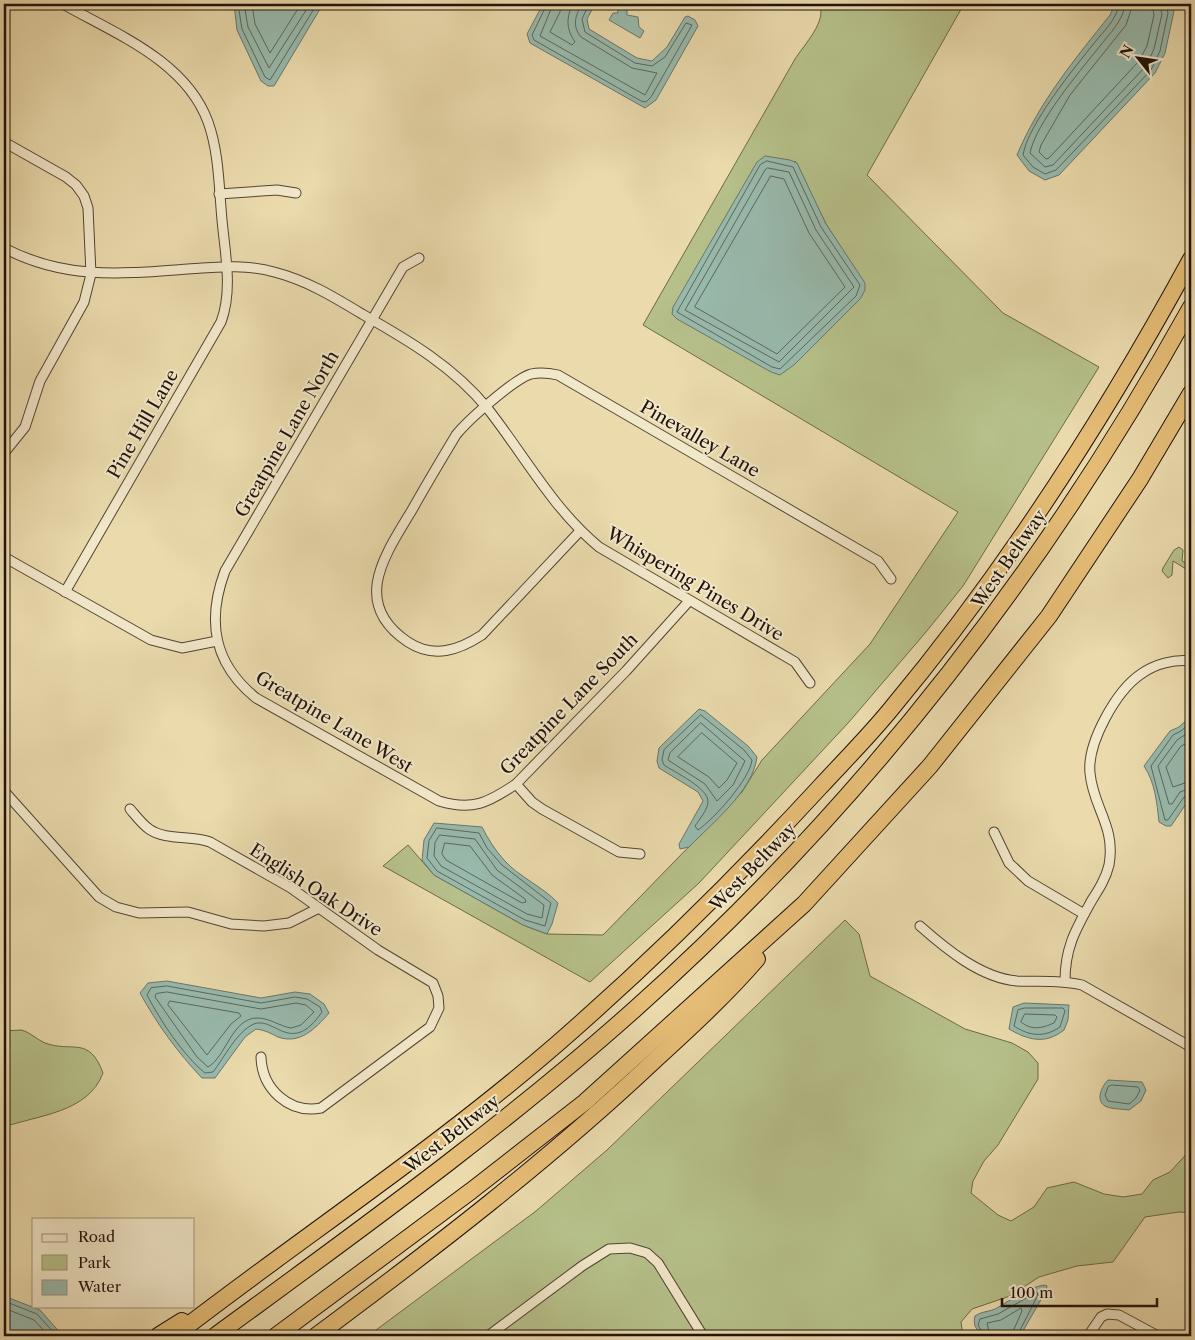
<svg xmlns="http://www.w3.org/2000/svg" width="1195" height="1340" viewBox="0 0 1195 1340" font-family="'Libre Caslon Text',serif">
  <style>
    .green { fill: #b6c08a; stroke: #6c694a; fill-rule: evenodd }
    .water { fill: #98baad; stroke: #68776c }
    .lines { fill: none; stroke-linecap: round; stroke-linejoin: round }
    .shore { stroke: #5c665c; stroke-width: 1 }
    .street-casing { stroke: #534433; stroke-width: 11 }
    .highway-casing { stroke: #21120b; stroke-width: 18 }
    .street { stroke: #f1e7c9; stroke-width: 9 }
    .highway { stroke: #e5bd76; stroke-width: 16 }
    .labels { text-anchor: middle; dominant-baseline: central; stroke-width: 4; stroke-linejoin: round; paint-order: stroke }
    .street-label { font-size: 18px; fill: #21120b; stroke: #f1e7c9 }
  </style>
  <rect width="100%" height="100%" fill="#eadaac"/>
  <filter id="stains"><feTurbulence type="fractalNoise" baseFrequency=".004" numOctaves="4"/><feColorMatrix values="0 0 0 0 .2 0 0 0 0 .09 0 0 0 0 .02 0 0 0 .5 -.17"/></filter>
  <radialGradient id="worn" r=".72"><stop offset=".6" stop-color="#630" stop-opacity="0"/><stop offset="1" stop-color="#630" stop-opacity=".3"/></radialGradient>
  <g class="green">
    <path d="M819 4H964L867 175 1003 313 1099 367 963 586 926 632 849 722 699 883 590 982 383 866 408 845 434 875 523 925 547 934 603 935 742 792 762 760 870 644 958 512 643 325 795 59C804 45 828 20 819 4ZM795 161 826 224 840 246 677 319Z"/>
    <path d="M1179 547 1183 550 1182 561 1191 566V572L1173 561 1172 575 1168 578 1162 571 1163 568 1174 550Z"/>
    <path d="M845 920 859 934 870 976 965 1029 1012 1043 1028 1052 1038 1063V1079L998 1145 984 1161 973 1181 971 1193 998 1215 1011 1221 1034 1207 1047 1188 1074 1182 1104 1194 1123 1197 1142 1194 1153 1180 1170 1172 1191 1149V1213L1179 1212 1145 1217 1113 1262 1077 1266 1039 1277 1010 1296 972 1309 961 1322 963 1336H368L536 1211 607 1150Z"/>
    <path d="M21 1030C30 1032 36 1039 45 1043 72 1053 89 1035 103 1073 88 1113 38 1115 4 1127V1031Z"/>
  </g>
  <g class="water">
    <path d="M234 4H323L274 86H268L261 81 237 30Z"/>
    <path d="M543 4H595L587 19 589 29 637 58 652 61 667 47 685 17 688 16 695 20 698 26 656 100 645 108 530 43 527 34Z"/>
    <path d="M617 4H627V15L638 17 639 27 644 31 640 38 609 20 613 13H618Z"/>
    <path d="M1115 4H1169L1174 11 1165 53 1155 73 1059 175 1045 180 1029 171 1017 155C1039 102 1075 59 1110 15Z"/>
    <path d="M765 156 790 160 797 163 826 224 865 283V290L860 299 795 364 780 375 771 372 677 319 672 314 673 307 757 162Z"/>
    <path d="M699 709 705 711 748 746 757 757C753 791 712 823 689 847L680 849 679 844 703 801 698 792 659 768 657 761 659 748Z"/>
    <path d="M1190 717 1191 799 1188 801 1171 826H1166L1159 822C1157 803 1155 782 1144 766L1170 731 1179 727Z"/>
    <path d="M434 823 482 827C488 839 495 850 504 860 519 877 542 886 558 903L552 924 547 934 523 925 434 875 422 860 424 840Z"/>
    <path d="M167 981 261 998 295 992 310 994 324 1004 329 1013C316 1028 300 1045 278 1037 270 1033 265 1030 256 1029L245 1037 215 1078H202C178 1053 157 1024 140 993L148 983Z"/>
    <path d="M1024 1003 1069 1005 1068 1020 1064 1030C1045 1045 1028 1040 1009 1029L1013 1007Z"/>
    <path d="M1108 1080 1142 1082 1146 1090 1141 1101 1129 1110C1122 1109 1110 1109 1105 1106 1095 1100 1102 1086 1108 1080Z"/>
    <path d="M1044 1285 1047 1286 1046 1291 1020 1336C1002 1336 969 1340 975 1316 982 1311 990 1312 997 1308 1012 1299 1027 1288 1044 1285Z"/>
    <path d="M4 1296 40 1310 63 1336H4Z"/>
  </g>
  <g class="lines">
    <g class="shore">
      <path d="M238 4 242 29 265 77 270 80 317 4"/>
      <path d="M244 4 248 27 269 68 310 4"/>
      <path d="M252 4 255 24 270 53 301 4"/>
      <path d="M547 4 532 35 534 40 641 101 646 102 651 97 692 25 686 23 665 57 652 66 635 63 585 32 582 19 589 4"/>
      <path d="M553 4 540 36 645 95 657 73 632 68 581 37C572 26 575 16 582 4"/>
      <path d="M561 4 560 12 550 32 572 45 575 42C566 29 566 17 573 4"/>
      <path d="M1119 4C1117 19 1104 31 1095 42 1075 67 1028 124 1023 155L1033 167 1045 174 1056 170 1151 70 1160 51 1168 13 1165 4"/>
      <path d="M1125 4C1124 20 1109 34 1100 46 1079 72 1036 123 1030 153L1045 167 1053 165 1146 66 1154 49 1162 14 1159 4"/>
      <path d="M1133 4 1126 25 1070 95 1041 145 1039 152 1046 159 1049 158 1139 61 1147 46 1154 15 1152 4"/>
      <path d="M767 161 793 167 821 227 860 285 856 296 780 369 772 367 677 312 760 165Z"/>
      <path d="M768 168 789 172 816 230 854 287 779 362 685 310 765 170Z"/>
      <path d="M771 176 784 179 809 233 845 287 777 354 695 307Z"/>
      <path d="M701 715 744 750 752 760C750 779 714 819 698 830L695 826C699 820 708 809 708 802 709 788 674 772 664 765L662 760 664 750Z"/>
      <path d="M1191 722 1181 731 1173 735 1151 766 1165 820H1168L1184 797 1191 795"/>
      <path d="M701 723 745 761 733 785 717 801 705 784 668 760 670 753Z"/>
      <path d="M1191 731 1177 740 1158 766 1169 804H1172L1180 792 1191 788"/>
      <path d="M702 733 737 763 727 780 719 788 709 777 678 757Z"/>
      <path d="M1191 741 1181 746 1166 767 1173 787 1191 781"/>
      <path d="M437 828 479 833 487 848 502 865 551 903 545 926 525 920 437 871 427 858 429 841Z"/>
      <path d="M440 835 475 839 497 870 544 905 542 918 527 914 441 866 434 856 435 843Z"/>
      <path d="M445 843 470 846 492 875 525 899 526 902 522 903 446 860 442 854Z"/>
      <path d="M167 986 261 1003 295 997 307 999 320 1007 322 1012C291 1057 275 1016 254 1024 237 1031 224 1058 213 1072L205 1073C183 1055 160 1020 147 995L151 988Z"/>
      <path d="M167 992 261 1009 296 1003 306 1005 314 1012 301 1025 291 1028C279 1026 270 1018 257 1018 232 1018 226 1057 208 1067L197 1057 155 997 156 994Z"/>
      <path d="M170 1001 239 1013 241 1016 231 1024 207 1055 168 1005Z"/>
      <path d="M1025 1008H1063L1065 1011 1060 1027C1044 1038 1029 1036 1014 1026L1018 1010Z"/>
      <path d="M1025 1014 1055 1015 1057 1017 1054 1023C1042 1028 1032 1031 1021 1022Z"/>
      <path d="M1112 1085 1138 1087 1140 1090 1136 1098 1129 1104 1108 1101 1105 1095 1108 1087Z"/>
      <path d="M4 1301 37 1314 57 1336"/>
      <path d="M4 1308 34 1320 49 1336"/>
      <path d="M984 1336 978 1325 980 1319 998 1314 1037 1292 1038 1295 1017 1336"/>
      <path d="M990 1336 987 1323 1001 1320 1021 1308 1022 1311 1011 1336"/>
    </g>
    <g class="street-casing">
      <g id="street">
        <path d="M63 4C116 34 186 61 208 122 219 152 219 188 222 220 225 253 233 290 221 322L65 592"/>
        <path d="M4 142 66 177 76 185 84 196 88 208 91 274 84 302 40 381 25 427 4 453"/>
        <path d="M219 194 277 190 296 193"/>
        <path d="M4 248C65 280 121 274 188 269 217 267 246 264 274 272 306 280 334 297 362 314 408 340 454 367 488 409 524 455 553 509 599 547L795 662 810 683"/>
        <path d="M419 258 403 267 225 571C206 622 214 664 256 698L439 801C472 811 488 803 516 784L626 671 689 601"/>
        <path d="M580 531 482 635C459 650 434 659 408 642 350 603 385 555 412 510 426 485 441 460 456 435 467 421 514 379 531 374 540 372 549 373 558 375L878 561 891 579"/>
        <path d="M4 557 151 640 182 648 217 641"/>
        <path d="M4 737V736"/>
        <path d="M516 784 532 802 542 809 619 852 640 854"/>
        <path d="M4 791 99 897 116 907 139 913 188 912 231 924 264 926 289 923 319 908"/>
        <path d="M130 809C136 816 142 824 149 829 166 841 191 835 210 842L291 888 378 950 433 983 438 996 439 1008 430 1027 321 1108C289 1114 262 1089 261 1057"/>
        <path d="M994 832 1009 863 1028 881 1084 914"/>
        <path d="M920 926C946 949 981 978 1017 981 1039 982 1060 980 1082 985L1191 1047"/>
        <path d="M1065 981C1065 947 1076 929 1092 900 1099 889 1106 878 1109 865 1116 826 1093 808 1090 773 1087 743 1116 691 1141 674 1155 664 1174 659 1191 661"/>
        <path d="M488 1336 582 1266 609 1249 630 1248 647 1253 658 1263 703 1336"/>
        <path d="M1088 1336 1101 1317 1107 1314 1119 1315 1158 1336"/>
      </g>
    </g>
    <g class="highway-casing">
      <g id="highway">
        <path d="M158 1336 182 1321"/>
        <path d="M174 1336C301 1238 436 1149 557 1044 650 963 737 877 820 787 844 761 869 736 891 709 1007 570 1105 417 1191 259"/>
        <path d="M215 1336C358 1231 503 1127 635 1009 860 808 1045 570 1191 307"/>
        <path d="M276 1336 471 1191 585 1102 804 904 930 766 1049 616 1140 479 1191 393"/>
        <path d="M316 1336C433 1249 549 1160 655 1060 691 1027 726 995 757 959"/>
      </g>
    </g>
    <use href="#street" class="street"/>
    <use href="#highway" class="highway"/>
  </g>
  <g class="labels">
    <g class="street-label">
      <text transform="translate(143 424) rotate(-60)">Pine Hill Lane</text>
      <text transform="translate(287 434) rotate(-60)">Greatpine Lane North</text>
      <text transform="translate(700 439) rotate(30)">Pinevalley Lane</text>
      <text transform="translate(1009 559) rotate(-55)">West Beltway</text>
      <text transform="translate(695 584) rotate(31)">Whispering Pines Drive</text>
      <text transform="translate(569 704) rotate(-46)">Greatpine Lane South</text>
      <text transform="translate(334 722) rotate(31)">Greatpine Lane West</text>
      <text transform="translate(753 867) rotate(-46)">West Beltway</text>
      <text transform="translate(316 890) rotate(33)">English Oak Drive</text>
      <text transform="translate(452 1134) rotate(-38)">West Beltway</text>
    </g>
  </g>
  <rect width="1195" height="1340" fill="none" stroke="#eadaac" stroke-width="20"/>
  <rect x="5" y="5" width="1185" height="1330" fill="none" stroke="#21120b" stroke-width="2.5"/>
  <rect x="10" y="10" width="1175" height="1320" fill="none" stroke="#21120b"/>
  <rect x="32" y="1218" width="162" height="90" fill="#f1e7c9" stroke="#9e927d"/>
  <rect x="42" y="1234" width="25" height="8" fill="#f1e7c9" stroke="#9e927d"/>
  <text x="78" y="1242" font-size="15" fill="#21120b">Road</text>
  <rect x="42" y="1255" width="25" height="15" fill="#b6c08a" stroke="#9e927d"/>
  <text x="78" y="1268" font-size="15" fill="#21120b">Park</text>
  <rect x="42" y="1280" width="25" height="15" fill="#98baad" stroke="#9e927d"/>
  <text x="78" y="1292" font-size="15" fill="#21120b">Water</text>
  <g transform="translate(1138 58) rotate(300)" stroke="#f1e7c9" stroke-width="4" paint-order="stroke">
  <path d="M0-4L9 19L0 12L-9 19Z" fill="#21120b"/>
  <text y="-8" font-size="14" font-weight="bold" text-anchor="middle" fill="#21120b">N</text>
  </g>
  <path d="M1002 1298v8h155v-8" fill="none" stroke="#21120b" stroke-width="2.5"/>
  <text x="1010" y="1298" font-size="15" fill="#21120b" stroke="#f1e7c9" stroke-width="4" paint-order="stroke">100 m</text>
  <rect width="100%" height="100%" filter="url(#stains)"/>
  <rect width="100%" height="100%" fill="url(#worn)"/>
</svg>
